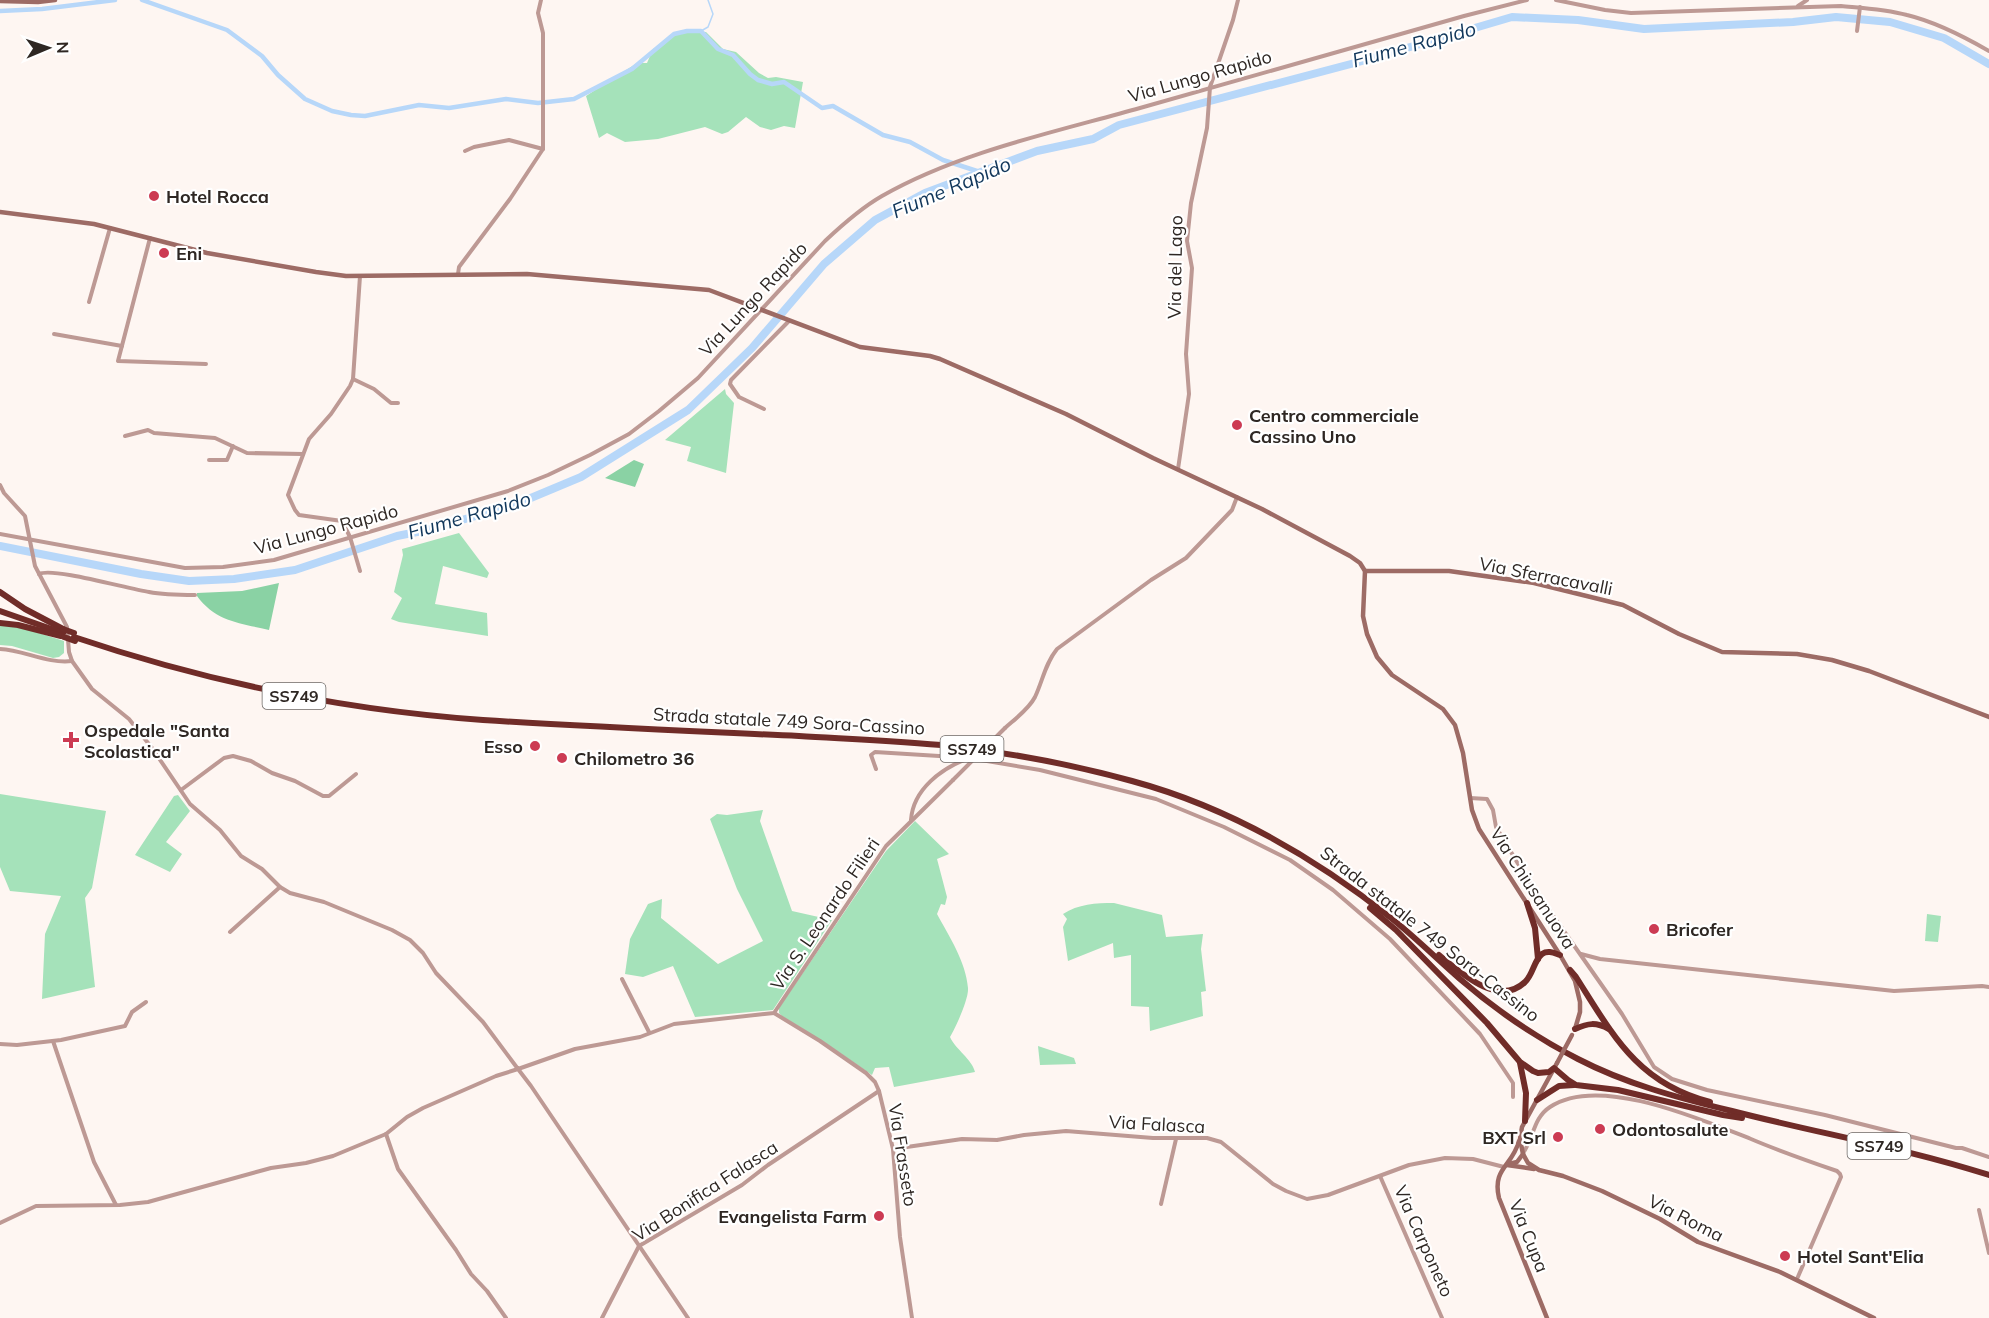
<svg xmlns="http://www.w3.org/2000/svg" width="1989" height="1318" viewBox="0 0 1989 1318" font-family="Mulish,sans-serif">
  <style>
    .green { fill: #a5e2ba }
    .forest { fill: #8ad2a4 }
    .lines { fill: none; stroke-linecap: round; stroke-linejoin: round }
    .stream { stroke: #b7d7f9; stroke-width: 1.5 }
    .canal { stroke: #b7d7f9; stroke-width: 4.5 }
    .river { stroke: #b7d7f9; stroke-width: 8 }
    .street { stroke: #bd9994; stroke-width: 4 }
    .secondary { stroke: #9d6b65; stroke-width: 4.5 }
    .highway { stroke: #702c28; stroke-width: 6 }
    .street-bridge { stroke: #bd9994; stroke-width: 4 }
    .secondary-bridge { stroke: #9d6b65; stroke-width: 4.5 }
    .highway-bridge { stroke: #702c28; stroke-width: 6 }
    .poi-dot { fill: #cc3b53; stroke: #fff; stroke-width: 2 }
    .labels { text-anchor: middle; dominant-baseline: central; stroke-width: 4.5; stroke-linejoin: round; paint-order: stroke }
    .shield { fill: #fff; stroke: #6d6865; stroke-width: 1.5 }
    .shield-label { font-size: 16px; font-weight: bold; fill: #2e2723 }
    .street-label { font-size: 18px; fill: #2e2723; stroke: #fff }
    .poi-label { font-size: 18px; font-weight: bold; fill: #2e2723; stroke: #fff; text-anchor: start }
    .water-label { font-size: 20px; font-style: italic; fill: #11375b; stroke: #fff }
  </style>
  <rect width="100%" height="100%" fill="#fef6f2"/>
  <g class="green">
    <path d="M706 32 723 49 736 52 759 73 768 78 776 77 803 82 795 128 784 126 771 130 760 127 746 117 728 132 722 134 705 127 658 139 625 142 607 133 599 138 586 96 637 63H647L653 49 679 33Z"/>
    <path d="M725 389 726 394 734 403 726 473 687 461 691 447 665 440Z"/>
    <path d="M459 533 489 573 487 578 443 566 435 604 487 613 488 636 399 622 391 619 402 598 394 592 403 555 402 549Z"/>
    <path d="M0 625 26 629 64 641V653L59 657 53 658 12 646 0 645Z"/>
    <path d="M0 794 106 811 92 888 85 898 95 987 42 999 45 934 61 896 10 891 0 867Z"/>
    <path d="M178 795 190 811 166 842 182 854 170 872 135 855 174 796Z"/>
    <path d="M763 810 760 821 792 911 832 920 773 1010 695 1017 673 966 643 977 625 974 630 939 648 904 662 899 661 918 718 964 763 941 737 889 710 819 717 814 727 815Z"/>
    <path d="M915 821 949 854 937 859 947 897 945 905 941 904 937 914C949 936 966 962 968 988 969 998 956 1027 950 1037 956 1050 972 1059 975 1072L894 1087 889 1067 875 1068 872 1075 824 1042 782 1016 779 1013V1008L886 851Z"/>
    <path d="M1114 903 1162 915 1166 937 1203 934 1201 949 1206 991 1201 992 1203 1016 1150 1031 1149 1007 1131 1006V955L1114 958 1113 943 1068 961 1063 927 1067 919 1063 914C1078 904 1096 903 1114 903Z"/>
    <path d="M1927 914 1941 916 1938 942 1925 941Z"/>
    <path d="M1038 1046 1074 1058 1076 1064 1040 1065Z"/>
  </g>
  <g class="forest">
    <path d="M634 460 644 464 635 487 605 478Z"/>
    <path d="M279 583 269 630C240 623 216 622 197 596V593L242 591Z"/>
  </g>
  <g class="lines">
    <path class="stream" d="M701 31 708 27 713 14 708 0"/>
    <g class="canal">
      <path d="M142 0 227 30 262 56 278 75 305 99 332 111 351 115 365 116 419 105 449 108 506 99 538 103 574 99 632 69 674 34 687 31H701L718 49 733 55 750 74 758 80 772 84 784 82 822 108 833 106 883 135 910 142 943 160 980 172"/>
      <path d="M0 11 42 9 115 0"/>
    </g>
    <path class="river" d="M0 546 141 574 189 581 234 579 295 570 397 536 427 530 514 505 581 477 688 410 752 348 824 264 875 220 925 193 1037 151 1093 139 1119 125 1366 60 1512 17 1578 20 1644 29 1793 22 1836 17 1890 22 1944 38 1989 64"/>
    <g class="street">
      <path d="M1556 0 1605 10 1631 13 1841 6C1863 8 1885 9 1907 15 1936 22 1963 36 1989 51"/>
      <path d="M1798 6 1807 0"/>
      <path d="M1857 31 1860 7"/>
      <path d="M465 151 474 147 509 140 543 149"/>
      <path d="M150 238 118 361 206 364"/>
      <path d="M458 274 459 267 510 199 543 149V33L538 13 541 0"/>
      <path d="M360 276 353 379 350 386 331 414 309 439 288 495 295 510 299 515 342 521 350 537 360 571"/>
      <path d="M89 302 110 228"/>
      <path d="M54 334 122 346"/>
      <path d="M353 379 374 389 391 403H398"/>
      <path d="M764 409 739 397 730 384 731 380 788 322"/>
      <path d="M125 436 148 430 154 433 215 438 247 453 303 454"/>
      <path d="M209 460H227L233 446"/>
      <path d="M1178 469 1189 394 1186 354 1192 268 1187 241 1191 203 1207 128 1210 87 1233 20 1238 0"/>
      <path d="M0 485 4 493 25 516 35 566 67 627 69 652 72 661 92 689 129 719 152 748 190 804 220 830 241 856 262 869 280 887 290 893 324 902 392 930 410 940 423 953 436 973 483 1022 518 1069 575 1049 640 1037 674 1024 774 1013 886 846 953 780"/>
      <path d="M0 534 185 568 223 567 274 560 508 491 548 475 590 455 629 434 659 411 698 378 825 241C842 225 861 208 882 196 959 152 1055 132 1140 108 1248 77 1356 46 1464 16L1527 0"/>
      <path d="M39 574C53 567 128 589 149 592 164 595 180 595 195 595"/>
      <path d="M0 649C24 650 47 664 72 661"/>
      <path d="M1005 728C1015 719 1029 709 1035 697 1043 680 1045 664 1057 649L1151 580 1186 558 1232 510 1237 497"/>
      <path d="M876 769 871 755 875 752 955 757 959 761"/>
      <path d="M181 790 224 758 233 756 251 761 272 773 295 781 323 796H329L356 774"/>
      <path d="M1470 798 1487 799 1493 810 1496 827 1526 877 1622 1014 1654 1067 1672 1079 1707 1090 1825 1115 1956 1148H1962L1989 1157"/>
      <path d="M911 820C913 789 942 768 969 758L1040 770 1156 799 1224 827 1290 860 1333 890 1390 939 1480 1034 1513 1083V1097"/>
      <path d="M230 932 280 887"/>
      <path d="M1581 954 1600 959 1894 991 1982 986 1989 987"/>
      <path d="M622 979 649 1032"/>
      <path d="M774 1013 820 1041 866 1073 875 1082 879 1091 893 1149 900 1237 912 1318"/>
      <path d="M53 1041 94 1162 116 1205"/>
      <path d="M0 1044 17 1045 61 1040 125 1026 132 1012 146 1002"/>
      <path d="M386 1134 398 1169 456 1250 471 1274 487 1291 506 1318"/>
      <path d="M893 1149 962 1139 997 1140 1024 1135 1066 1131 1153 1138H1207L1221 1142 1273 1184 1286 1191 1307 1199 1328 1195 1409 1165 1445 1158 1473 1159 1504 1167"/>
      <path d="M1523 1153C1534 1138 1533 1118 1550 1107 1599 1074 1702 1120 1751 1139 1779 1151 1808 1161 1837 1171L1840 1174 1841 1177 1797 1279"/>
      <path d="M1380 1176 1442 1318"/>
      <path d="M1161 1204 1176 1139"/>
      <path d="M1979 1210 1989 1253"/>
      <path d="M0 1223 36 1206 120 1205 148 1202 271 1168 306 1163 333 1156 386 1134 407 1117 423 1108 496 1076 518 1069 531 1086 688 1318"/>
      <path d="M602 1318 639 1246 742 1185 768 1165 879 1091"/>
    </g>
    <g class="secondary">
      <path d="M0 1 38 2 55 0"/>
      <path d="M0 212 94 224 207 253 316 272 346 276 527 274 709 290 860 347 930 356 940 359 1066 414 1153 458 1262 509 1350 556 1360 563 1365 571 1363 616 1367 634 1377 657 1392 675 1443 709 1455 725 1463 753 1472 810 1479 829 1560 955 1575 981 1580 1002V1012L1575 1029"/>
      <path d="M1365 571H1449L1534 583 1623 605 1679 634 1722 652 1797 654 1832 660 1869 671 1989 717"/>
      <path d="M1557 1063 1522 1127 1520 1139 1523 1154 1528 1163 1539 1170 1563 1176 1602 1191 1660 1219 1698 1242 1780 1272 1874 1318"/>
      <path d="M1519 1141C1512 1167 1492 1168 1499 1198L1547 1318"/>
      <path d="M1509 1164 1517 1162 1523 1154"/>
      <path d="M1507 1165 1534 1169"/>
    </g>
    <g class="highway">
      <path d="M0 592 25 609 63 629"/>
      <path d="M0 611 63 633"/>
      <path d="M0 623 18 625 61 636"/>
      <path d="M74 637C207 682 343 710 483 720 588 727 693 731 799 736 849 739 901 741 951 746 1010 753 1074 765 1132 781 1228 807 1313 856 1391 918 1415 937 1437 959 1460 979 1496 1010 1535 1037 1578 1059 1626 1084 1679 1098 1732 1111 1817 1133 1905 1148 1989 1175"/>
      <path d="M1527 903 1535 928 1538 959"/>
      <path d="M1370 908 1396 930 1487 1023 1520 1062 1533 1071 1538 1073 1549 1072 1554 1068 1568 1080 1576 1085 1618 1090 1723 1115 1742 1118"/>
      <path d="M1439 955C1460 972 1498 1008 1525 982 1533 975 1534 960 1542 954 1548 950 1554 953 1560 955"/>
      <path d="M1570 970 1576 977C1613 1035 1637 1083 1710 1102"/>
      <path d="M1575 1029C1588 1023 1596 1022 1609 1029"/>
      <path d="M1520 1063 1526 1093 1525 1121"/>
      <path d="M1537 1100 1559 1086 1574 1085"/>
    </g>
    <path class="street-bridge" d="M953 780 1005 728"/>
    <path class="secondary-bridge" d="M1557 1063 1572 1035"/>
    <g class="highway-bridge">
      <path d="M63 629 74 633"/>
      <path d="M64 637 75 641"/>
    </g>
  </g>
  <g class="poi-dot">
    <circle cx="154" cy="196" r="6"/>
    <circle cx="164" cy="253" r="6"/>
    <circle cx="1237" cy="425" r="6"/>
    <path d="M68 731h6v6h6v6h-6v6h-6v-6h-6v-6h6z"/>
    <circle cx="535" cy="746" r="6"/>
    <circle cx="562" cy="758" r="6"/>
    <circle cx="1654" cy="929" r="6"/>
    <circle cx="1600" cy="1129" r="6"/>
    <circle cx="1558" cy="1137" r="6"/>
    <circle cx="879" cy="1216" r="6"/>
    <circle cx="1785" cy="1256" r="6"/>
  </g>
  <g class="labels">
    <g class="shield">
      <rect x="262.5" y="683" width="63" height="26" rx="4.5"/>
      <rect x="940.5" y="736" width="63" height="26" rx="4.5"/>
      <rect x="1847.5" y="1133" width="63" height="26" rx="4.5"/>
    </g>
    <g class="shield-label">
      <text x="294" y="696">SS749</text>
      <text x="972" y="749">SS749</text>
      <text x="1879" y="1146">SS749</text>
    </g>
    <g class="street-label">
      <text transform="translate(1200 76) rotate(-16)">Via Lungo Rapido</text>
      <text transform="translate(1175 267) rotate(-89)">Via del Lago</text>
      <text transform="translate(753 299) rotate(-47)">Via Lungo Rapido</text>
      <text transform="translate(326 529) rotate(-15)">Via Lungo Rapido</text>
      <text transform="translate(1546 576) rotate(11)">Via Sferracavalli</text>
      <text transform="translate(789 721) rotate(3)">Strada statale 749 Sora-Cassino</text>
      <text transform="translate(1533 888) rotate(57)">Via Chiusanuova</text>
      <text transform="translate(825 914) rotate(-56)">Via S. Leonardo Filieri</text>
      <text transform="translate(1430 934) rotate(38)">Strada statale 749 Sora-Cassino</text>
      <text transform="translate(1157 1124) rotate(3)">Via Falasca</text>
      <text transform="translate(903 1155) rotate(81)">Via Frasseto</text>
      <text transform="translate(705 1191) rotate(-33)">Via Bonifica Falasca</text>
      <text transform="translate(1686 1218) rotate(27)">Via Roma</text>
      <text transform="translate(1529 1236) rotate(68)">Via Cupa</text>
      <text transform="translate(1424 1241) rotate(66)">Via Carponeto</text>
    </g>
    <g class="poi-label">
      <text x="166" y="196">Hotel Rocca</text>
      <text x="176" y="253">Eni</text>
      <text x="1249" y="415">Centro commerciale<tspan x="1249" dy="21">Cassino Uno</tspan></text>
      <text x="84" y="730">Ospedale "Santa<tspan x="84" dy="21">Scolastica"</tspan></text>
      <text x="523" y="746" text-anchor="end">Esso</text>
      <text x="574" y="758">Chilometro 36</text>
      <text x="1666" y="929">Bricofer</text>
      <text x="1612" y="1129">Odontosalute</text>
      <text x="1546" y="1137" text-anchor="end">BXT Srl</text>
      <text x="867" y="1216" text-anchor="end">Evangelista Farm</text>
      <text x="1797" y="1256">Hotel Sant'Elia</text>
    </g>
    <g class="water-label">
      <text transform="translate(1414 44) rotate(-15)">Fiume Rapido</text>
      <text transform="translate(951 187) rotate(-23)">Fiume Rapido</text>
      <text transform="translate(469 515) rotate(-16)">Fiume Rapido</text>
    </g>
  </g>
  <g transform="translate(48 48) rotate(88)" stroke="#ffffff" stroke-width="4.5" paint-order="stroke">
  <path d="M0-4.5L10 22L0 15L-10 22Z" fill="#2e2723"/>
  <text y="-9" font-size="16" font-weight="bold" text-anchor="middle" fill="#2e2723">N</text>
  </g>
</svg>
